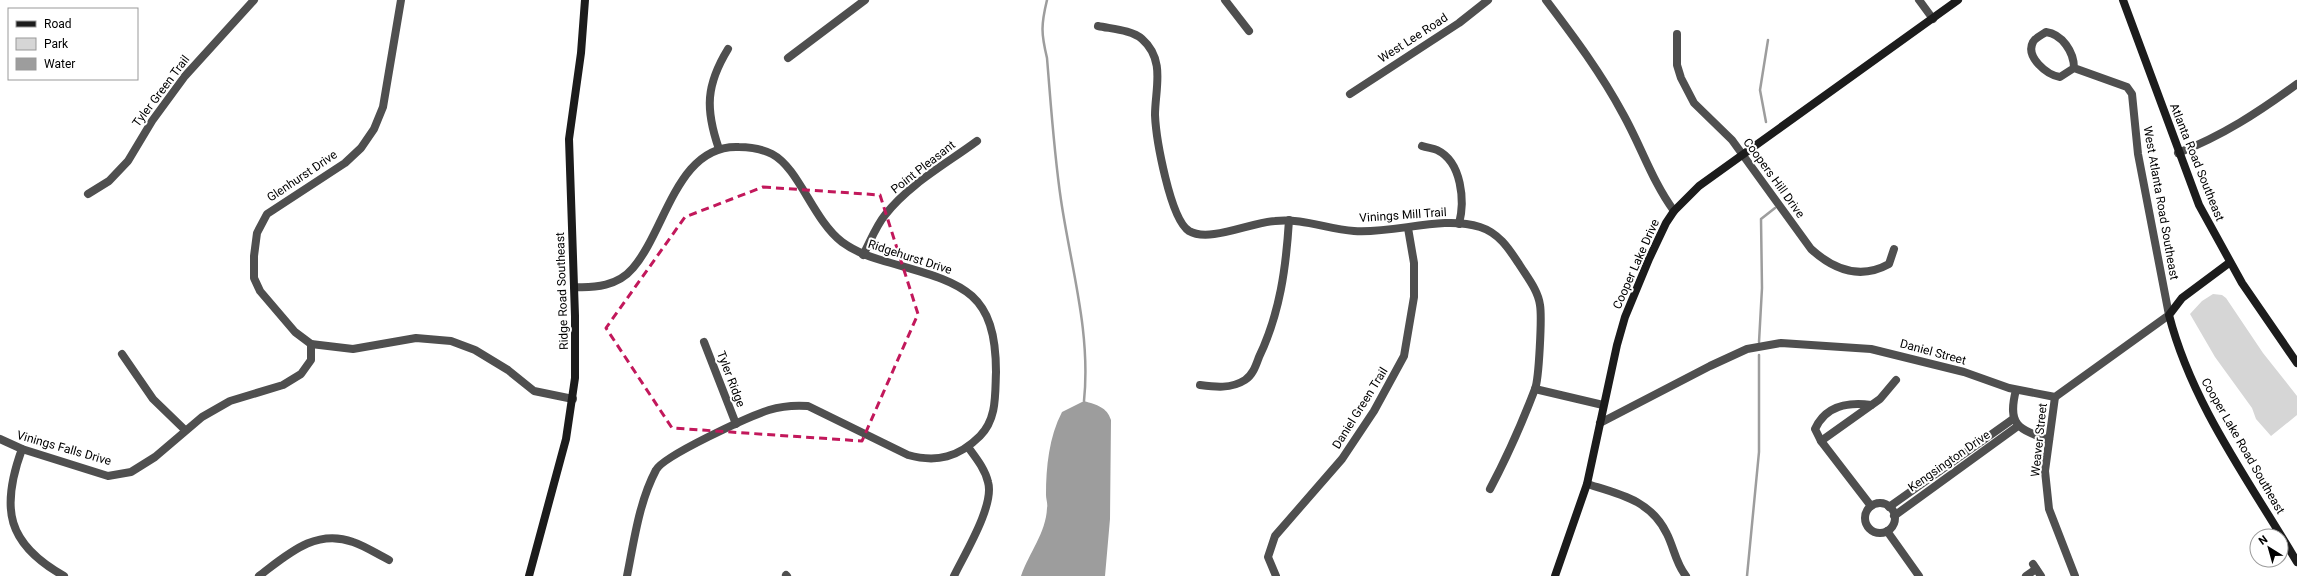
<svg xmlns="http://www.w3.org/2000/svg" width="2297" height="576" viewBox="0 0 2297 576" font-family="Roboto,sans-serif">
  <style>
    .green { fill: #d6d6d6 }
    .water { fill: #9d9d9d }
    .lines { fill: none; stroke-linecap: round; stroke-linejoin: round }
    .stream { stroke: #9d9d9d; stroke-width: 2.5 }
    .street { stroke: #4f4f4f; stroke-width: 8 }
    .secondary { stroke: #1c1c1c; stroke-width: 8 }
    .marked { fill: none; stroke: #c2185b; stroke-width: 3; stroke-dasharray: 8 5; stroke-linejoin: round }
    .labels { text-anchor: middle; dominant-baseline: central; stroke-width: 4; stroke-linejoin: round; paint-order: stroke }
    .street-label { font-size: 12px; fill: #000; stroke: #fff }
  </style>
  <rect width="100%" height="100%" fill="#fff"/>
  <path class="green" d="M2213 294 2222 295 2226 298 2263 353 2297 396V415L2271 436 2256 419 2252 408 2215 357 2190 314 2202 301Z"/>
  <path class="water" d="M1084 401C1097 405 1107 407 1111 420L1110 519 1105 576H1021C1029 553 1046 533 1047 508 1048 504 1046 499 1046 495 1046 467 1049 437 1062 412Z"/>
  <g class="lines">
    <g class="stream">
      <path d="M1047 0C1041 25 1041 33 1047 58 1051 106 1054 153 1061 200 1071 268 1091 332 1084 401"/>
      <path d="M1766 122 1760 90 1768 40"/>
      <path d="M1759 342 1762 288 1761 219 1775 208"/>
      <path d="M1747 576 1759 452V355"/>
    </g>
    <g class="street">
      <path d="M401 0 383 107 374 129 361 148 345 163 267 214 257 233 254 256V278L260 291 295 332 311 344 353 349 416 338 451 341 475 350 508 370 534 391 573 399"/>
      <path d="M1225 0 1249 31"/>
      <path d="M1546 0C1574 37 1601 73 1623 114 1641 146 1652 181 1674 211"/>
      <path d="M1919 0 1933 19"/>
      <path d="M1098 26C1112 29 1132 30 1142 39 1166 60 1155 89 1155 115 1156 138 1170 219 1189 231 1209 243 1252 222 1275 221 1303 218 1327 229 1354 231 1395 234 1442 215 1480 227 1499 233 1509 249 1519 264 1527 277 1538 290 1540 305 1542 317 1539 379 1535 389 1522 423 1507 457 1490 489"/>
      <path d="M1677 34V65L1681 78 1694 103 1732 140 1811 249C1834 270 1860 280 1889 264L1894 249"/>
      <path d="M788 58 865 0"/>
      <path d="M1350 94 1459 23 1488 0"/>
      <path d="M1422 146C1427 148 1433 148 1437 150 1462 162 1465 201 1459 224"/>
      <path d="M719 149C705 109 706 85 728 49"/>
      <path d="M2178 153C2222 136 2259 112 2297 84"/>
      <path d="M88 194 109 181 128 161 152 121 185 76 254 0"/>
      <path d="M863 255C870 242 876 226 885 215 909 184 946 164 977 141"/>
      <path d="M574 287C595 288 618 286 633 268 666 230 677 144 739 147 751 147 762 149 772 154 799 168 813 220 842 242 857 253 873 258 891 263 960 283 996 289 996 372 995 395 997 419 980 436 959 457 937 463 908 455L808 406C794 405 782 406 769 410 750 416 663 456 656 470 639 502 634 541 627 576"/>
      <path d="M704 342 736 424"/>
      <path d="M122 354 153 399 185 430"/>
      <path d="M1200 385C1215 387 1231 389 1245 380 1253 375 1256 365 1259 357 1280 313 1286 268 1289 220"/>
      <path d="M1535 389 1603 405"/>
      <path d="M2016 390C2007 425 2018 429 2049 440"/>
      <path d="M2055 397 2045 471 2049 509 2075 576"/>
      <path d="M1871 405C1848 402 1826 405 1815 429L1821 441 1871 506"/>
      <path d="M1600 423 1710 366 1747 349 1781 343 1871 349 1964 372 2009 388 2055 397 2169 315 2138 154 2132 94 2127 87 2074 68C2074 52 2062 34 2046 32 2042 35 2036 37 2033 42 2025 57 2047 75 2060 77L2074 68"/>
      <path d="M0 439 22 449 108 476 131 472 155 457 202 417 230 401 283 385 301 374 311 360V344"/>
      <path d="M1821 441 1880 399 1896 380"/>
      <path d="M22 449C0 509 7 544 64 576"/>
      <path d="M1587 484C1619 494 1651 500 1667 534 1674 548 1676 564 1686 576"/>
      <circle cx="1880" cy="518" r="15"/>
      <path d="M1889 507 2013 419"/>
      <path d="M1894 516 2018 426"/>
      <path d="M1887 531 1919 576"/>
      <path d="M2033 564 2041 576"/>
      <path d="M786 575 787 576"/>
      <path d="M259 576C287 555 315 528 353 542 365 546 377 554 389 560"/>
      <path d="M954 576C964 555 995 505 988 482 985 469 976 458 968 447"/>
      <path d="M1276 576 1268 557 1275 536 1342 459 1374 411 1404 356 1414 297V263L1408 228"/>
      <path d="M2026 576 2036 569"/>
    </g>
    <g class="secondary">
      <path d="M2123 0 2199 205 2242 283 2297 363"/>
      <path d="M2229 263 2182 298 2169 315C2192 405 2250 482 2297 562"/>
      <path d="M529 576 566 439 575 378V316L569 139 581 53 585 0"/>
      <path d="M1555 576 1587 484 1617 345 1625 317 1649 259 1666 223 1674 211 1699 186 1958 0"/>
    </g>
  </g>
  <path class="marked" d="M763 187 880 195 918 314 862 441 672 428 606 328 685 217Z"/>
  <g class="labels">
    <g class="street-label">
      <text transform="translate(1413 38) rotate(-33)">West Lee Road</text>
      <text transform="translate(161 91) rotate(-53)">Tyler Green Trail</text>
      <text transform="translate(2197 162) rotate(68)">Atlanta Road Southeast</text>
      <text transform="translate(923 167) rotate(-38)">Point Pleasant</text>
      <text transform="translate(302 176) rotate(-34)">Glenhurst Drive</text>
      <text transform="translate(1774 178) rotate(54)">Coopers Hill Drive</text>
      <text transform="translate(2161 203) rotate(80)">West Atlanta Road Southeast</text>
      <text transform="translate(1403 215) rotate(-4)">Vinings Mill Trail</text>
      <text transform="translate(910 257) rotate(18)">Ridgehurst Drive</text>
      <text transform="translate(1636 264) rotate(-66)">Cooper Lake Drive</text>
      <text transform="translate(562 291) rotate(-92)">Ridge Road Southeast</text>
      <text transform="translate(1933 352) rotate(15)">Daniel Street</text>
      <text transform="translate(731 379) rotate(69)">Tyler Ridge</text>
      <text transform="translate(1360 408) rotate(-58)">Daniel Green Trail</text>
      <text transform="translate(2039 440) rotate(-84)">Weaver Street</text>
      <text transform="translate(2243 446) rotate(60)">Cooper Lake Road Southeast</text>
      <text transform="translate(64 448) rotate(16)">Vinings Falls Drive</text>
      <text transform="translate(1949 461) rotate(-35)">Kengsington Drive</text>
    </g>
  </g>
  <rect x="8" y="8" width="130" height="72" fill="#ffffff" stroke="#999999"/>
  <rect x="16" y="21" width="20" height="6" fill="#1c1c1c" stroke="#999999"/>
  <text x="44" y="28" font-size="12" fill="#000000">Road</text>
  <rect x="16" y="38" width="20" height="12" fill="#d6d6d6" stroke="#999999"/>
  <text x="44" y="48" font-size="12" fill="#000000">Park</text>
  <rect x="16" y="58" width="20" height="12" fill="#9d9d9d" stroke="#999999"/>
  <text x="44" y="68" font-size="12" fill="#000000">Water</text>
  <g transform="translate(2269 548) rotate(323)"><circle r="19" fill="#ffffff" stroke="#999999"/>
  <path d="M0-3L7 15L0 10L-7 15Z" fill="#000000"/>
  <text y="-6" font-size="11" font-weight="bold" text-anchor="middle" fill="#000000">N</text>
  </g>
</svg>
